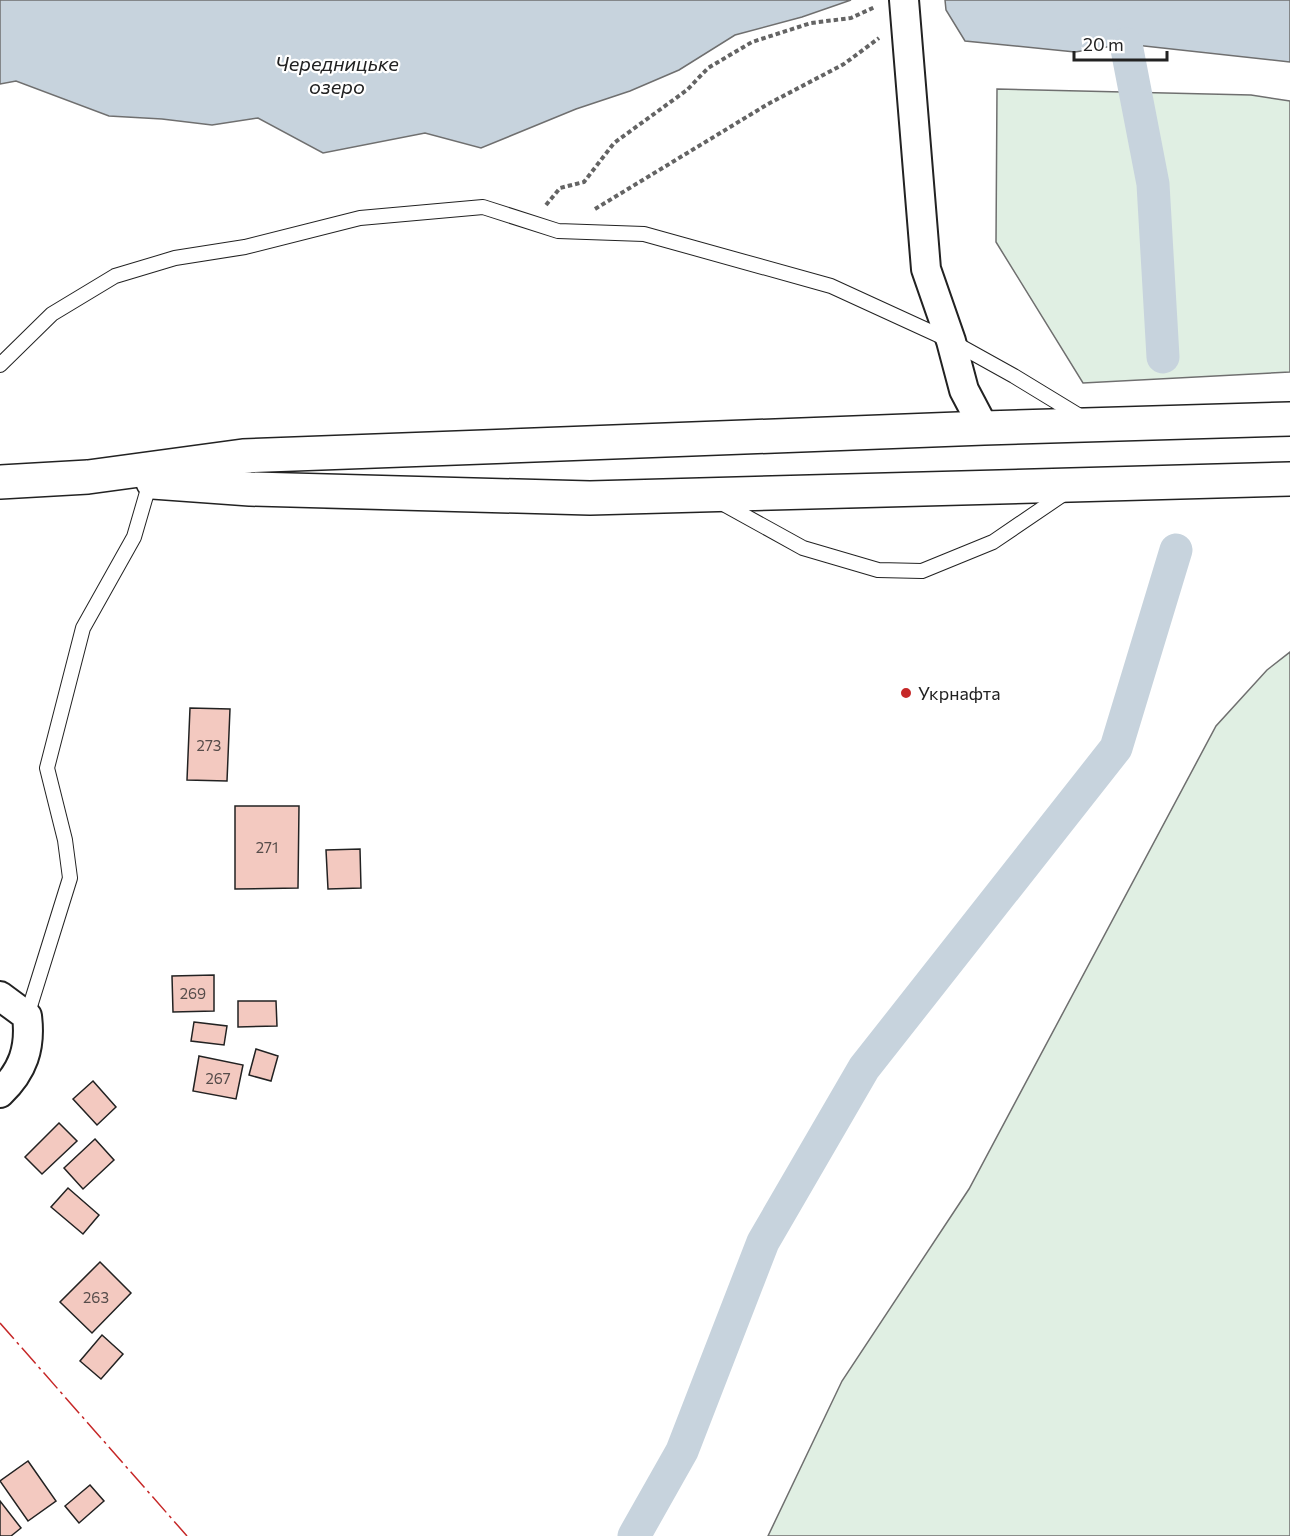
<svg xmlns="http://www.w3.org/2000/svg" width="1290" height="1536" viewBox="0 0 1290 1536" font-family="Commissioner,sans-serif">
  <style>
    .green { fill: #e0efe3; stroke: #6f6f6f; stroke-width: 1.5 }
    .water { fill: #c7d3dd; stroke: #6f6f6f; stroke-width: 1.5 }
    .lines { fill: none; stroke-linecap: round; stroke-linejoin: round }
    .canal { stroke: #c7d3dd; stroke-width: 33 }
    .building { fill: #f3c9c0; stroke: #222; stroke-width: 1.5 }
    .lane-casing { stroke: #222; stroke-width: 16 }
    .street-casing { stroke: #222; stroke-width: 32 }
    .secondary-casing { stroke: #222; stroke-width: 36 }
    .path { stroke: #646464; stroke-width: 4; stroke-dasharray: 4.5 3; stroke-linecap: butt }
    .lane { stroke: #fff; stroke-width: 14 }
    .street { stroke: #fff; stroke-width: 28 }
    .secondary { stroke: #fff; stroke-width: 33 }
    .power { stroke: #c62828; stroke-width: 1.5; stroke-dasharray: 21 4.5 3 4.5; stroke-linecap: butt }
    .poi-dot { fill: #c62828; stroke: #fff; stroke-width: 2 }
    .labels { text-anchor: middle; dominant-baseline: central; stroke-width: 4.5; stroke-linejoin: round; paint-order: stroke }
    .number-label { font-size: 15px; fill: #564c4a }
    .poi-label { font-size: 18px; fill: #222; stroke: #fff; text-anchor: start }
    .water-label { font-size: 20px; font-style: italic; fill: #222; stroke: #fff }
  </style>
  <rect width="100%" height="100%" fill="#fff"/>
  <g class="green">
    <path d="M997 89 1251 95 1290 101V372L1083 383 996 242Z"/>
    <path d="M1290 652V1536H768L842 1381 969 1189 1216 726 1267 670Z"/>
  </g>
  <g class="water">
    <path d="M0 0H851L802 17 735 35 679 70 630 91 576 109 481 148 425 133 323 153 258 118 212 125 162 119 109 116 16 81 0 84Z"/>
    <path d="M945 0H1290V62L1126 44 1075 52 965 41 946 10Z"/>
  </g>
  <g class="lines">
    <g class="canal">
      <path d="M1126 44 1153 184 1163 357"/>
      <path d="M634 1536 682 1451 763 1242 864 1068 1116 748 1176 550"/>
    </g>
  </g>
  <g class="building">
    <path d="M190 708 230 709 227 781 187 780Z"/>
    <path d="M235 806H299L298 888 235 889Z"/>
    <path d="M360 849 361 888 328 889 326 850Z"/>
    <path d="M214 975V1011L173 1012 172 976Z"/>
    <path d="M238 1001H276L277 1026 238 1027Z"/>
    <path d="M194 1022 227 1026 224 1045 191 1041Z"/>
    <path d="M256 1049 278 1056 271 1081 249 1075Z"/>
    <path d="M199 1056 243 1065 236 1099 193 1091Z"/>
    <path d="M93 1081 116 1107 97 1125 73 1099Z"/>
    <path d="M59 1123 77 1141 42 1174 25 1157Z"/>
    <path d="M95 1139 114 1160 83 1189 64 1168Z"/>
    <path d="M68 1188 99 1215 83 1234 51 1207Z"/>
    <path d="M100 1262 131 1293 92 1333 60 1302Z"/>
    <path d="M102 1335 123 1354 101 1379 80 1361Z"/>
    <path d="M28 1461 56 1501 28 1521 0 1481Z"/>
    <path d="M90 1485 104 1501 79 1523 65 1506Z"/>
    <path d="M0 1501 21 1528 11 1536H0Z"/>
  </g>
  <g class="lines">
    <g class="lane-casing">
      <g id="lane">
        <path d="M0 365 52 314 115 276 175 258 245 247 360 218 483 207 558 231 644 234 831 286 951 341 1014 376 1083 418"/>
        <path d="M718 501 803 548 878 570 922 571 993 542 1068 491"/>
        <path d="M27 1016 70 878 65 840 47 768 83 628 134 537 150 482"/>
      </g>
    </g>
    <g class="street-casing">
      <g id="street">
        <path d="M904 0 926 269 951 341 964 390 984 428"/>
        <path d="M0 996 27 1016C31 1048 23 1071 0 1093"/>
      </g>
    </g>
    <g class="secondary-casing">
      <g id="secondary">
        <path d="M0 482 88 477 243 456 984 428 1290 419"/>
        <path d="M153 482 250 489 590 498 1290 479"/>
      </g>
    </g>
    <g class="path">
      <path d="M546 205 560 188 584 182 614 143 687 90 708 68 752 42 811 23 851 18 875 7"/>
      <path d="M595 209 768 104 844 64 879 38"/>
    </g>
    <use href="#lane" class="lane"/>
    <use href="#street" class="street"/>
    <use href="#secondary" class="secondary"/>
    <path class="power" d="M0 1323 187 1536"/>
  </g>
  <circle class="poi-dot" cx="906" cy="693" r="6"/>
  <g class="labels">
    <g class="number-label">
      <text x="209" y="745">273</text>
      <text x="267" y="847">271</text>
      <text x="193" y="993">269</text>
      <text x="218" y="1078">267</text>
      <text x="96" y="1297">263</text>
    </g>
    <g class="poi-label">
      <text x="918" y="693">Укрнафта</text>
    </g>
    <g class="water-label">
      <text x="337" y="63">Чередницьке<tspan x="337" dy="23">озеро</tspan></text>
    </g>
  </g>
  <path d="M1074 51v9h93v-9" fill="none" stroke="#222222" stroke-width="3"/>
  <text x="1083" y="51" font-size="18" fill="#222222" stroke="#ffffff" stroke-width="4.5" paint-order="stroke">20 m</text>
</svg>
